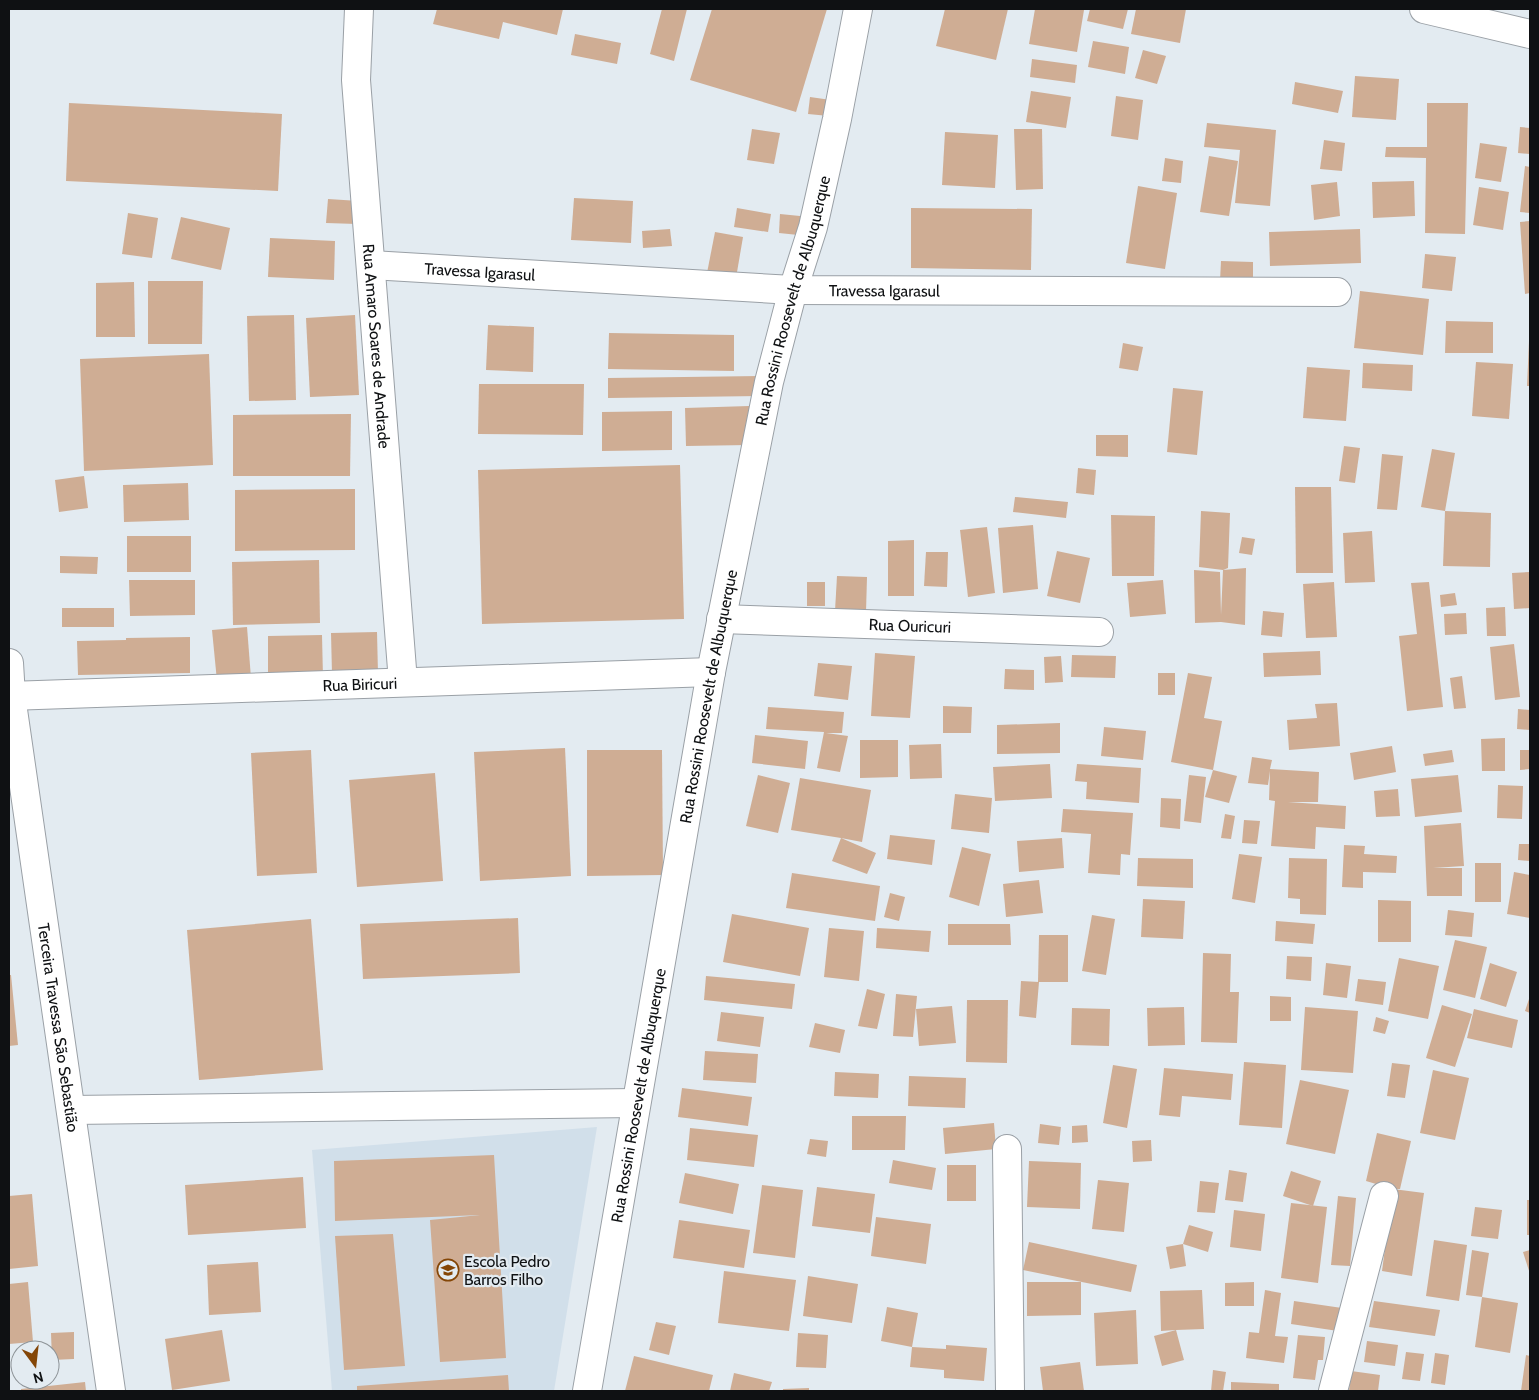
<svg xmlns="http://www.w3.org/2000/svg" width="1539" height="1400" viewBox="0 0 1539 1400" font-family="Cabin,sans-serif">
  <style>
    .built { fill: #d1dfea }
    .building { fill: #cfad94 }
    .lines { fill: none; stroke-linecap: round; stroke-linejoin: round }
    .minor-casing { stroke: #9aa0a6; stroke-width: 30 }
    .minor { stroke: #fff; stroke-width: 28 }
    .labels { text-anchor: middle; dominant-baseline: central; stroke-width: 4.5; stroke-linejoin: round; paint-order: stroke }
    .street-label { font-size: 16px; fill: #0f1113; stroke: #e3ebf1 }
    .poi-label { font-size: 16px; fill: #0f1113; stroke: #e3ebf1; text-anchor: start }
  </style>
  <rect width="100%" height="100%" fill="#e3ebf1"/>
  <path class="built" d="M597 1127 554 1391H332L312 1150Z"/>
  <g class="building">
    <path d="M437 9H563L557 35 503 22 499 39 433 24Z"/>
    <path d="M662 9H687L674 61 650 54Z"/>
    <path d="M712 9H827L796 112 690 80Z"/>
    <path d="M945 9H1008L996 60 936 46Z"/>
    <path d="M1035 9 1084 10 1077 52 1029 44Z"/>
    <path d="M1090 9H1128L1123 29 1087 21Z"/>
    <path d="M1136 9H1186L1180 43 1131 34Z"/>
    <path d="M575 34 621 43 617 64 571 55Z"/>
    <path d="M1093 41 1129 47 1125 74 1088 67Z"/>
    <path d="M1143 50 1166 56 1157 84 1135 78Z"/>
    <path d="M1032 59 1077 65 1075 83 1030 77Z"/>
    <path d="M1355 76 1399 79 1396 120 1352 117Z"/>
    <path d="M1295 82 1343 91 1338 113 1292 104Z"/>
    <path d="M1031 91 1071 97 1066 128 1026 122Z"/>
    <path d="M1116 96 1143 100 1138 140 1111 136Z"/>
    <path d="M810 97 831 100 829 116 808 114Z"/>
    <path d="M69 103 282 114 278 191 66 181Z"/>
    <path d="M1427 103H1468L1465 234 1425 233 1426 158 1385 157 1386 147H1427Z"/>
    <path d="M1207 123 1276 130 1270 206 1235 203 1240 150 1204 147Z"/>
    <path d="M1520 127 1530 128V154L1518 153Z"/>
    <path d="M752 129 780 133 774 164 747 160Z"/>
    <path d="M1014 129H1042L1043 189 1016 190Z"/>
    <path d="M945 132 998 135 995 188 942 185Z"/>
    <path d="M1324 140 1345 143 1342 171 1320 169Z"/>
    <path d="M1480 143 1507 147 1501 182 1475 178Z"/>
    <path d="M1209 156 1238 161 1229 216 1200 212Z"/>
    <path d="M1165 158 1183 161 1181 183 1162 181Z"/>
    <path d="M1525 166 1530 167V213L1520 212Z"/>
    <path d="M1414 181 1415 216 1373 218 1372 182Z"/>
    <path d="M1337 182 1340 216 1314 220 1311 185Z"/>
    <path d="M1138 186 1177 193 1165 269 1126 263Z"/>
    <path d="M1479 187 1509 192 1503 230 1473 225Z"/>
    <path d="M574 198 633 201 631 243 571 240Z"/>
    <path d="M328 199 359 201 357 224 326 223Z"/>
    <path d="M737 208 771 214 768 232 734 227Z"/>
    <path d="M911 208 1032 209 1031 270 911 268Z"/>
    <path d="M128 213 158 218 152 258 122 254Z"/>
    <path d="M780 214 810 217 808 236 779 233Z"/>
    <path d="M181 217 230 228 221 270 171 259Z"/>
    <path d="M1530 221V293L1525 294 1520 222Z"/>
    <path d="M670 229 672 246 643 248 642 231Z"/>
    <path d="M1360 229 1361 263 1270 266 1269 232Z"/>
    <path d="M715 232 743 237 736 278 707 273Z"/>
    <path d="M270 238 335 241 334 280 268 277Z"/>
    <path d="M1425 254 1456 257 1452 291 1422 288Z"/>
    <path d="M1221 261 1253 262V281H1220Z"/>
    <path d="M148 281H203L202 344H148Z"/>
    <path d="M134 282 135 337H96V283Z"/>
    <path d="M1360 291 1429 299 1423 355 1354 348Z"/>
    <path d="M294 315 296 400 249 401 247 316Z"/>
    <path d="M355 315 359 395 310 397 306 318Z"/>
    <path d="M1446 321 1493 322V353H1445Z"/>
    <path d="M488 325 534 327 533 372 486 370Z"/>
    <path d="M609 333 734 335V371L608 369Z"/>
    <path d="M1529 341 1530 342V386H1527Z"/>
    <path d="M1123 343 1143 347 1138 371 1119 368Z"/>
    <path d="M209 354 213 465 84 471 80 359Z"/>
    <path d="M1476 362 1513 364 1509 419 1472 416Z"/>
    <path d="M1363 363 1413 365 1412 391 1362 388Z"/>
    <path d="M1307 367 1350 370 1346 421 1303 418Z"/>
    <path d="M760 376 761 396 608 398V378Z"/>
    <path d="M479 384H584L583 435 478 434Z"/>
    <path d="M1173 388 1203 391 1197 455 1167 452Z"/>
    <path d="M749 406V445L686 446 685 408Z"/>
    <path d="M672 411V450L602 451V412Z"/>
    <path d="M351 414 350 476H233V415Z"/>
    <path d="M1096 435H1128V457L1096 456Z"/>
    <path d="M1344 446 1360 448 1355 483 1339 481Z"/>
    <path d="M1432 449 1455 453 1445 511 1421 507Z"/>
    <path d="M1382 454 1403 456 1397 510 1377 509Z"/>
    <path d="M680 465 684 619 482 624 478 470Z"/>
    <path d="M1078 468 1096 470 1094 495 1076 493Z"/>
    <path d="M84 476 88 508 59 512 55 480Z"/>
    <path d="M188 483 189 520 124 522 123 485Z"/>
    <path d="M1295 487H1331L1333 573H1296Z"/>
    <path d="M355 489V550L235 551V490Z"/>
    <path d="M1015 497 1068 502 1066 518 1013 512Z"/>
    <path d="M1201 511 1230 513 1228 568 1223 570 1246 568 1245 625 1221 622 1195 623 1194 570 1220 572 1221 615 1223 570 1199 567Z"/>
    <path d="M1445 511 1491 513 1490 567 1443 566Z"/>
    <path d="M1111 515 1155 516 1154 576H1112Z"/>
    <path d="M1033 525 1038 589 1003 593 998 528Z"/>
    <path d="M987 527 995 593 968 597 960 530Z"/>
    <path d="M1372 531 1375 582 1345 583 1343 533Z"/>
    <rect x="127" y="536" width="64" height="36"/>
    <path d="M1242 537 1255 539 1252 555 1239 553Z"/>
    <path d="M914 540V596H888V541Z"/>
    <path d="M1057 551 1090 558 1080 603 1047 596Z"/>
    <path d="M926 552H948L947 587 924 586Z"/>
    <path d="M60 556 98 557 97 574 60 573Z"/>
    <path d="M319 560 320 623 233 625 232 562Z"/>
    <path d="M1530 572V608L1514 609 1512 573Z"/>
    <path d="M837 576 867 577 866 612 835 611Z"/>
    <path d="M129 580H195V615L130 616Z"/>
    <path d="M1163 580 1166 614 1130 617 1127 583Z"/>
    <rect x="807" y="582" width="18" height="24"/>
    <path d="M1334 582 1337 637 1306 638 1303 584Z"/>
    <path d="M1429 582 1443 707 1407 711 1399 636 1417 634 1411 583Z"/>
    <path d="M1455 593 1457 605 1441 607 1440 595Z"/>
    <path d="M1505 607 1506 636H1487L1486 608Z"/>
    <rect x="62" y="608" width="52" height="19"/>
    <path d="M1263 611 1284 613 1282 637 1261 635Z"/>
    <path d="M1466 613 1467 634 1445 635 1444 614Z"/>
    <path d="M247 627 251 678 217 681 212 630Z"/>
    <path d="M377 632 378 674H332L331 633Z"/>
    <path d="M322 635 323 678 268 679V636Z"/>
    <path d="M190 637V673L78 675 77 641 126 640V638Z"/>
    <path d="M1514 644 1520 697 1495 700 1490 647Z"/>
    <path d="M1320 651 1321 675 1264 677 1263 653Z"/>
    <path d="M875 653 915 656 910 718 871 716Z"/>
    <path d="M1072 655 1116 656 1115 678 1071 677Z"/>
    <path d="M1061 656 1063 682 1045 683 1044 657Z"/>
    <path d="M818 663 852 666 848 700 814 696Z"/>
    <path d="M1005 669 1034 670V690L1004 689Z"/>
    <rect x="1158" y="673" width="17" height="22"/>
    <path d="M1188 673 1212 677 1204 718 1222 721 1213 770 1171 762Z"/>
    <path d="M1462 676 1466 708 1454 709 1450 678Z"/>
    <path d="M1337 703 1340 746 1289 750 1287 720 1317 718 1315 704Z"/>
    <path d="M943 706 972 707 971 733H943Z"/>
    <path d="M768 707 844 712 842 733H826L848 736 840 772 817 768 824 732 766 729Z"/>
    <path d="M1518 709 1530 710V730L1517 729Z"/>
    <path d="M1060 723V753L997 754V725Z"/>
    <path d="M1104 727 1146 731 1143 760 1101 756Z"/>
    <path d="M755 735 808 741 805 769 752 763Z"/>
    <path d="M1505 738V771H1482L1481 739Z"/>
    <path d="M860 740H898V777L860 778Z"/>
    <path d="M941 744 942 778 910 779 909 745Z"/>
    <path d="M1392 746 1396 772 1354 780 1350 753Z"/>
    <path d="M565 748 571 876 480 881 474 752Z"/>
    <path d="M311 750 317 873 257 876 251 753Z"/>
    <path d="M587 750H662L663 875 587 876Z"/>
    <path d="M1452 750 1454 762 1425 766 1423 754Z"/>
    <path d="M1520 750H1530V769L1520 770Z"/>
    <path d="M1252 757 1272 760 1270 769 1319 772 1318 802H1288L1346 806 1345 829 1316 827 1315 849 1271 846 1275 801 1269 800 1270 771 1268 785 1248 783Z"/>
    <path d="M1050 764 1052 798 995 801 993 767Z"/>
    <path d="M1077 764 1141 768 1139 803 1086 799 1087 782 1075 781Z"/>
    <path d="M1213 770 1237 776 1229 803 1205 797Z"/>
    <path d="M435 773 443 881 357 887 349 780Z"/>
    <path d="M758 775 790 783 778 833 746 826Z"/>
    <path d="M1189 775 1206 777 1201 823 1184 821Z"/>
    <path d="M1458 775 1462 812 1415 817 1411 779Z"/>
    <path d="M800 778 871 790 862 842 841 838 876 853 867 874 832 861 841 838 791 830Z"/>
    <path d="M1498 785 1523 786 1522 819 1497 818Z"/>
    <path d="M1398 789 1400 816 1376 817 1374 791Z"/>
    <path d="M955 794 992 798 989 833 951 829Z"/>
    <path d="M1161 798 1181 799 1180 829 1160 827Z"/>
    <path d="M1063 809 1133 813 1130 855 1121 854 1120 875 1088 873 1091 834 1061 832Z"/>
    <path d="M1225 814 1235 816 1231 839 1221 838Z"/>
    <path d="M1244 820 1260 821 1257 844 1242 843Z"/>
    <path d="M1461 823 1464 866 1433 868H1462V896H1427L1424 826Z"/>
    <path d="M890 835 935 840 932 865 887 859Z"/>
    <path d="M1062 838 1064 868 1019 872 1017 841Z"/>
    <path d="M1519 844H1530V861L1518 860Z"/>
    <path d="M1344 845 1365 846 1364 854 1397 856 1396 873 1363 872V888L1342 887Z"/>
    <path d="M962 847 991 854 979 906 949 897Z"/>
    <path d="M1239 854 1262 857 1255 903 1232 899Z"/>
    <path d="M1138 858 1193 859V888L1137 886Z"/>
    <path d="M1289 858 1327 859 1326 915 1300 914V899L1288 898Z"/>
    <rect x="1475" y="863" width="26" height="39"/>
    <path d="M1514 872 1530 875V918L1507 914Z"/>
    <path d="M792 873 880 886 875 921 786 908Z"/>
    <path d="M1039 880 1043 913 1006 917 1003 884Z"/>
    <path d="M890 893 905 897 899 921 884 917Z"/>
    <path d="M1143 899 1185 901 1183 939 1141 937Z"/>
    <path d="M1378 900 1411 901V942H1378Z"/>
    <path d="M1448 910 1474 913 1472 937 1445 935Z"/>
    <path d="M732 914 809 928 800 976 723 962Z"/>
    <path d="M1092 915 1115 919 1106 975 1082 971Z"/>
    <path d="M518 918 520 973 363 979 360 924Z"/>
    <path d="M311 919 323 1070 199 1080 187 930Z"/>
    <path d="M1276 921 1315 924 1313 944 1275 941Z"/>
    <path d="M948 924H1010L1011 945H948Z"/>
    <path d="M829 928 864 931 859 981 824 977Z"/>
    <path d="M877 928 931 931 929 952 876 948Z"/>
    <path d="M1039 935H1068V982H1038Z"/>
    <path d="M1455 940 1487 947 1475 998 1443 990Z"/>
    <path d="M1203 953 1231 954 1230 992H1239L1237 1043 1201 1042Z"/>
    <path d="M1287 956 1312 957 1311 981 1286 979Z"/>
    <path d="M1399 958 1439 966 1428 1019 1388 1011Z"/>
    <path d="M1326 963 1351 966 1347 998 1323 995Z"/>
    <path d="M1490 963 1517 972 1506 1007 1480 999Z"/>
    <path d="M9 975H11L18 1045 9 1046Z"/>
    <path d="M706 976 795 984 792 1009 704 1000Z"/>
    <path d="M1358 979 1386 982 1383 1005 1355 1001Z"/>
    <path d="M1021 981 1039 982 1036 1018 1019 1016Z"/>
    <path d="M867 989 885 994 877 1029 858 1026Z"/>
    <path d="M896 994 917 996 913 1037 893 1036Z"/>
    <path d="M1270 996 1291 997V1021H1270Z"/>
    <path d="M1530 996V1013L1525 1011Z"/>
    <path d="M967 1000H1008L1007 1063 966 1062Z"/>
    <path d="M1442 1005 1472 1014 1455 1067 1426 1058Z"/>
    <path d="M952 1006 956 1043 919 1046 916 1009Z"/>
    <path d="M1184 1007 1185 1045 1148 1046 1147 1008Z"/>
    <path d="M1305 1007 1358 1011 1353 1073 1301 1070Z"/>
    <path d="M1072 1008 1110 1009 1109 1046 1071 1045Z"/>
    <path d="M1474 1009 1518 1020 1512 1048 1467 1038Z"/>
    <path d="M721 1012 764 1017 760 1047 717 1041Z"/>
    <path d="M1376 1017 1389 1021 1385 1034 1373 1031Z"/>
    <path d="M815 1023 845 1030 840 1053 809 1047Z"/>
    <path d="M705 1051 758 1054 756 1083 703 1080Z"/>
    <path d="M1244 1062 1286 1065 1282 1128 1239 1125Z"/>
    <path d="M1392 1063 1410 1065 1405 1098 1387 1096Z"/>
    <path d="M1113 1065 1137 1069 1127 1128 1103 1123Z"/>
    <path d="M1164 1068 1233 1074 1231 1100 1182 1096 1180 1117 1159 1115Z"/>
    <path d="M1433 1070 1469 1078 1455 1140 1420 1133Z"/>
    <path d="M835 1072 879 1074 878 1098 834 1096Z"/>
    <path d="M909 1076 966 1078 965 1108 908 1106Z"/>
    <path d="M1300 1080 1349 1090 1335 1154 1286 1144Z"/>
    <path d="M682 1088 752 1097 748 1126 678 1117Z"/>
    <path d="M852 1116H906L905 1150H852Z"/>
    <path d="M994 1123 996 1149 945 1154 943 1128Z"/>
    <path d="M1040 1124 1061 1127 1059 1145 1038 1143Z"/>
    <path d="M1087 1125 1088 1142 1072 1143V1126Z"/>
    <path d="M690 1128 758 1135 754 1167 687 1160Z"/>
    <path d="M1377 1133 1411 1141 1400 1189H1393L1366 1181Z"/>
    <path d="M810 1139 828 1141 826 1157 807 1154Z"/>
    <path d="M1151 1140 1152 1161 1133 1162 1132 1141Z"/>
    <path d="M494 1155 506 1358 440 1362 430 1220 480 1215 335 1221 334 1161Z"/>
    <path d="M893 1160 936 1168 932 1190 889 1183Z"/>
    <path d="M1029 1161 1081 1163 1080 1209 1027 1207Z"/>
    <rect x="947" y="1165" width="29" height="36"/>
    <path d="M1229 1170 1247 1173 1243 1202 1225 1200Z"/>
    <path d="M1291 1171 1321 1181 1313 1206 1283 1196Z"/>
    <path d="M685 1173 739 1184 733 1214 679 1203Z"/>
    <path d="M303 1177 306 1228 188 1235 185 1185Z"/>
    <path d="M1098 1180 1129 1183 1124 1232 1092 1229Z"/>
    <path d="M1200 1181 1219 1183 1215 1213 1197 1212Z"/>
    <path d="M762 1185 803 1190 795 1258 753 1253Z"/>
    <path d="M817 1187 875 1194 870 1233 812 1226Z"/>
    <path d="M1393 1189 1424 1193 1412 1276 1382 1271Z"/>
    <path d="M32 1194 38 1266 9 1269V1196Z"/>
    <path d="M1338 1196 1356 1198 1350 1266 1331 1265Z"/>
    <rect x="1527" y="1200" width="3" height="35"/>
    <path d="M1291 1203 1327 1207 1318 1283 1281 1278Z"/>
    <path d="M1475 1207 1502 1210 1498 1239 1471 1236Z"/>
    <path d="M1234 1210 1265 1214 1261 1251 1230 1247Z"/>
    <path d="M876 1217 931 1224 926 1264 871 1256Z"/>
    <path d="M679 1220 750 1230 744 1268 673 1258Z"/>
    <path d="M1189 1225 1213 1232 1208 1252 1183 1244 1186 1266 1170 1269 1166 1247 1183 1244Z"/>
    <path d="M393 1234 405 1366 344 1370 335 1236Z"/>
    <path d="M1434 1240 1467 1245 1459 1301 1426 1296Z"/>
    <path d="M1029 1242 1137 1265 1131 1292 1023 1270Z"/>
    <path d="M1472 1250 1489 1253 1482 1297 1466 1295Z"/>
    <path d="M1530 1250V1274L1523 1252Z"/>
    <path d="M258 1262 261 1312 209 1315 207 1265Z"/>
    <path d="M724 1271 796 1280 789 1331 718 1323Z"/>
    <path d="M808 1276 858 1284 852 1323 803 1316Z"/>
    <path d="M28 1282 33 1342 9 1344V1284Z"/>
    <path d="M1027 1282H1081V1315L1027 1316Z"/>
    <path d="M1254 1282V1306H1225V1283Z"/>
    <path d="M1202 1290 1204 1329 1176 1330 1184 1360 1162 1366 1154 1336 1176 1330 1161 1331 1160 1291Z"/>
    <path d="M1265 1290 1281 1293 1275 1336 1288 1337 1284 1363 1246 1358 1249 1332 1259 1333Z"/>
    <path d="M1482 1297 1518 1303 1510 1353 1475 1347Z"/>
    <path d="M1294 1301 1342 1308 1338 1331 1291 1324Z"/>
    <path d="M1374 1301 1440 1310 1435 1336 1369 1327Z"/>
    <path d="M887 1307 918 1313 912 1347 946 1349V1345L987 1348 984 1381 944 1378V1370L910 1367 912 1347 881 1341Z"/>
    <path d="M1136 1310 1138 1364 1096 1366 1094 1313Z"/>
    <path d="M656 1322 676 1326 669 1355 649 1350Z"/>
    <path d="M222 1330 230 1381 172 1390 165 1339Z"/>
    <path d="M74 1332V1359L52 1360 51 1333Z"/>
    <path d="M798 1333 828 1335 826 1368 796 1367Z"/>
    <path d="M1298 1335 1325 1337 1323 1360H1318L1315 1380 1293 1378Z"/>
    <path d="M1367 1341 1398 1345 1395 1366 1364 1362Z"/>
    <path d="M1406 1352 1424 1354 1420 1381 1402 1379Z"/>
    <path d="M1435 1353 1449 1355 1445 1385 1431 1383Z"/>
    <path d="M1526 1355 1530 1356V1391H1521Z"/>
    <path d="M634 1356 713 1375 709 1391H625Z"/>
    <path d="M1080 1362 1084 1391H1043L1040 1367Z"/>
    <path d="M1213 1370 1226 1372 1223 1391H1211Z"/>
    <path d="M1351 1371 1380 1375 1378 1391H1349Z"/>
    <path d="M734 1373 772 1382 769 1391H730Z"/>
    <path d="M508 1375 509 1391H357V1386Z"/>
    <path d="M85 1382 86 1391H21V1389Z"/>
    <path d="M1231 1382 1279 1384V1391H1231Z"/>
    <path d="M809 1388V1391H783V1389Z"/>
  </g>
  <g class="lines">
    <g class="minor-casing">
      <g id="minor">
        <path id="s1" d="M359 9 356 80 403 682"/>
        <path d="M1424 9 1530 34"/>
        <path id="s2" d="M371 265 793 290 1337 292"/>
        <path id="s3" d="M721 619 1099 632"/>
        <path id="s4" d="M9 663 11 696 111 1391"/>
        <path id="s5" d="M9 696 711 672"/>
        <path d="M71 1110 636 1103"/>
        <path d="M1007 1149 1010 1391"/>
        <path id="s6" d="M587 1391 711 672 769 382 793 290 813 227 837 119 858 9"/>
        <path d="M1333 1391 1384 1196"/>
      </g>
    </g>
    <use href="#minor" class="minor"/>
  </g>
  <defs>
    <g id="school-ring" transform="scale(1.125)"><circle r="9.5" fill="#e3ebf1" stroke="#844607" stroke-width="1.5"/><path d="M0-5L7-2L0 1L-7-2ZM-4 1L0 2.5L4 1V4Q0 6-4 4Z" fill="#844607"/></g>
  </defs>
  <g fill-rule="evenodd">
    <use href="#school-ring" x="448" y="1270"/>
  </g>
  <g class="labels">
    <g class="street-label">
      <text stroke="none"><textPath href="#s2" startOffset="109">Travessa Igarasul</textPath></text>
      <text stroke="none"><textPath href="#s2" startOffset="514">Travessa Igarasul</textPath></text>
      <text stroke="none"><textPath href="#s6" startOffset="1110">Rua Rossini Roosevelt de Albuquerque</textPath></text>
      <text stroke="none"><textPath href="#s1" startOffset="338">Rua Amaro Soares de Andrade</textPath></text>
      <text stroke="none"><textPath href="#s3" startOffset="189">Rua Ouricuri</textPath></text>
      <text stroke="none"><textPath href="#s5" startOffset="351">Rua Biricuri</textPath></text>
      <text stroke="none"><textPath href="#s6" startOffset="705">Rua Rossini Roosevelt de Albuquerque</textPath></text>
      <text stroke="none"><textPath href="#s4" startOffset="368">Terceira Travessa São Sebastião</textPath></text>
      <text stroke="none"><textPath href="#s6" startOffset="300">Rua Rossini Roosevelt de Albuquerque</textPath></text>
    </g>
    <g class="poi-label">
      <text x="464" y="1261">Escola Pedro<tspan x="464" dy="18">Barros Filho</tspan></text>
    </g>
  </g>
  <rect width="1539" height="1400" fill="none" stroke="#0f1113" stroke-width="20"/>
  <g transform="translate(35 1365) rotate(165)"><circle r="24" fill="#e3ebf1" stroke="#8e9498"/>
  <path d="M0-4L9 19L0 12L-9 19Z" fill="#844607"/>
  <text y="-8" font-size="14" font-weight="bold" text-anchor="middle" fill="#0f1113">N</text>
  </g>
</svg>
